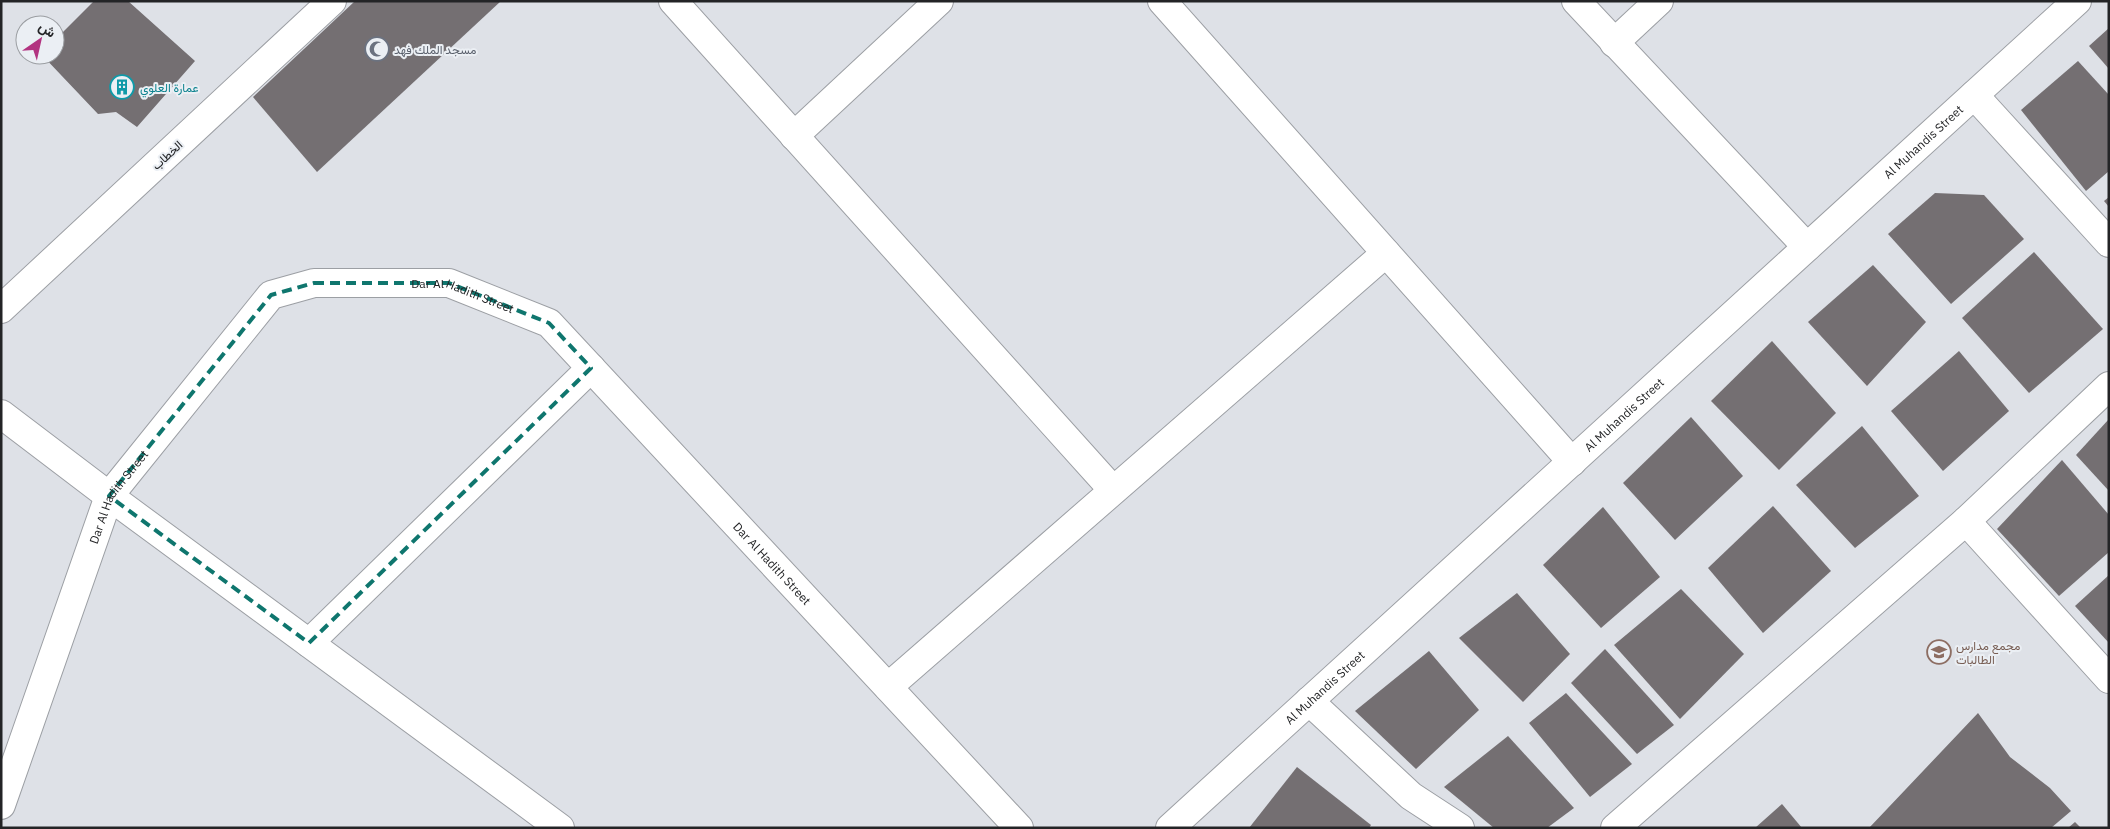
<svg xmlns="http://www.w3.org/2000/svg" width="2110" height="829" viewBox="0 0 2110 829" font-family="'IBM Plex Sans',Vazirmatn,sans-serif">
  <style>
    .building { fill: #746f72 }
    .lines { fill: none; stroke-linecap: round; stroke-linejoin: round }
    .street-casing { stroke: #9c9fa4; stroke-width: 30 }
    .street { stroke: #fff; stroke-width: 28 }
    .marked { fill: none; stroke: #0f766e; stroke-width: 4; stroke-dasharray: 10 6; stroke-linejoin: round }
    .labels { text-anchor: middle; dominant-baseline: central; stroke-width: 4; stroke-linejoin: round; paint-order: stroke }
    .worship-label { font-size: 12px; fill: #5b616d; stroke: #ebeff4; text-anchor: start }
    .culture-label { font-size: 12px; fill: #0d838f; stroke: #ebeff4; text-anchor: start }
    .street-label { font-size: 12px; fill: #232426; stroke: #ebeff4 }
    .education-label { font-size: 12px; fill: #785e54; stroke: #ebeff4; text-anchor: start }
  </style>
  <rect width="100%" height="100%" fill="#dee1e7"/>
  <g class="building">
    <path d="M94 1H128L195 61 137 127 116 112 98 114 42 55H55V40Z"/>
    <path d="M355 1H501L317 172 253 97Z"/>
    <path d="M2109 28V69L2089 46Z"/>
    <path d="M2078 61 2109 95V171L2086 191 2021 110Z"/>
    <path d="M1935 193 1984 195 2024 239 1951 304 1888 234Z"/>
    <path d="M2109 197V207L2104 201Z"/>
    <path d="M2034 252 2103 329 2029 393 1962 318Z"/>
    <path d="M1873 265 1926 322 1867 386 1808 322Z"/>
    <path d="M1772 341 1836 413 1779 470 1711 401Z"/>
    <path d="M1959 351 2009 411 1943 471 1891 411Z"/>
    <path d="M1691 417 1743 476 1675 540 1623 483Z"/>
    <path d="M2109 419V491L2076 455Z"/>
    <path d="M1862 426 1919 496 1855 548 1796 485Z"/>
    <path d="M2062 460 2109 515V552L2059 596 1997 529Z"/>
    <path d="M1773 506 1831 571 1763 633 1708 568Z"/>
    <path d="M1603 507 1660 577 1601 628 1543 565Z"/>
    <path d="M2109 575V643L2075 606Z"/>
    <path d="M1681 589 1744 654 1680 719 1614 645Z"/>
    <path d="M1517 593 1570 654 1523 702 1459 638Z"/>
    <path d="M1605 649 1674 725 1637 754 1571 683Z"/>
    <path d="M1429 651 1479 710 1416 769 1355 711Z"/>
    <path d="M1566 693 1632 764 1590 797 1529 723Z"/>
    <path d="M1978 713 2010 757 2050 788 2071 811 2051 828H1869Z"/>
    <path d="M1508 736 1574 808 1547 828H1494L1444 787Z"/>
    <path d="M1297 767 1371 825 1369 828H1249Z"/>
    <path d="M1782 804 1802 828H1755Z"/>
    <path d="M2075 822 2081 828H2068Z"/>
  </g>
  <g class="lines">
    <g class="street-casing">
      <g id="street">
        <path d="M673 1 1113 490"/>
        <path d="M1162 1 1572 462"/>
        <path d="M1576 1 1807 247"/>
        <path d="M1614 43 1659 1"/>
        <path d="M1974 95 2109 243"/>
        <path d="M794 136 939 1"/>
        <path d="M1 309 332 1"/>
        <path d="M1 414 109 496 560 828"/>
        <path d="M1966 521 2109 679"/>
        <path d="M309 643 591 368"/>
        <path d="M888 687 1386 253"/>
        <path d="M1309 701 1411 796 1460 828"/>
        <path id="s1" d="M1 805 109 496 271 295 314 283H449L549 323 1019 828"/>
        <path id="s2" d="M1170 828 2077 1"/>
        <path d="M1615 828 1966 521 2109 386"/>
      </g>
    </g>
    <use href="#street" class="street"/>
  </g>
  <path class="marked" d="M314 283H449L549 323 591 368 309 643 109 496 271 295Z"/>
  <defs>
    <g id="mosque-ring" transform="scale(1.25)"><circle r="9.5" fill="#ebeff4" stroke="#6b7280" stroke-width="1.5"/><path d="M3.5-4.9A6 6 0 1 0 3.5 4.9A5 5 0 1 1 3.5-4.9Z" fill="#6b7280"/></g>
    <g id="building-ring" transform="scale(1.25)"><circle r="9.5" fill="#ebeff4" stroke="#0f9aa8" stroke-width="1.5"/><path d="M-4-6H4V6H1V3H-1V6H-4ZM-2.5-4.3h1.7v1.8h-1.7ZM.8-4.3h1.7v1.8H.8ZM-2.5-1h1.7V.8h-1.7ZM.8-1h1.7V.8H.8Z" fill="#0f9aa8"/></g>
    <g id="school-ring" transform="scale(1.25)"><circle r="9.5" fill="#ebeff4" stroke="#8d6e63" stroke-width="1.5"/><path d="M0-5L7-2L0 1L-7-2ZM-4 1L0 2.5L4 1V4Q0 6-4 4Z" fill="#8d6e63"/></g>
  </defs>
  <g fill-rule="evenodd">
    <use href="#mosque-ring" x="377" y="49"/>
    <use href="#building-ring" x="122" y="87"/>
    <use href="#school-ring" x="1939" y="652"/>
  </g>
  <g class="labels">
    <g class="worship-label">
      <text x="394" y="49">مسجد الملك فهد</text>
    </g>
    <g class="culture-label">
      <text x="140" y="87">عمارة العلوي</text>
    </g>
    <g class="street-label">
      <text stroke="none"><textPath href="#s2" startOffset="1019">Al Muhandis Street</textPath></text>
      <text transform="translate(167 155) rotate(-43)">الخطاب</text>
      <text stroke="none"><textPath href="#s1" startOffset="781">Dar Al Hadith Street</textPath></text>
      <text stroke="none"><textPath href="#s2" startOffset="614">Al Muhandis Street</textPath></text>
      <text stroke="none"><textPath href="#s1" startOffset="331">Dar Al Hadith Street</textPath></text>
      <text stroke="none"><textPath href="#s1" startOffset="1201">Dar Al Hadith Street</textPath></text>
      <text stroke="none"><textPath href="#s2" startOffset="209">Al Muhandis Street</textPath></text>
    </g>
    <g class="education-label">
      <text x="1956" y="645">مجمع مدارس<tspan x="1956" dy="14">الطالبات</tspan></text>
    </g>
  </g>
  <rect width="2110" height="829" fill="none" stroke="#232426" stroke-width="5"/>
  <g transform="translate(40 40) rotate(34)"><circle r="24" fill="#ebeff4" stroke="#9b9ea2"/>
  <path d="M0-4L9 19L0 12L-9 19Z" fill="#b23380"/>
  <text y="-8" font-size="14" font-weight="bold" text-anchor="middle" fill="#232426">ش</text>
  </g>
</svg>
